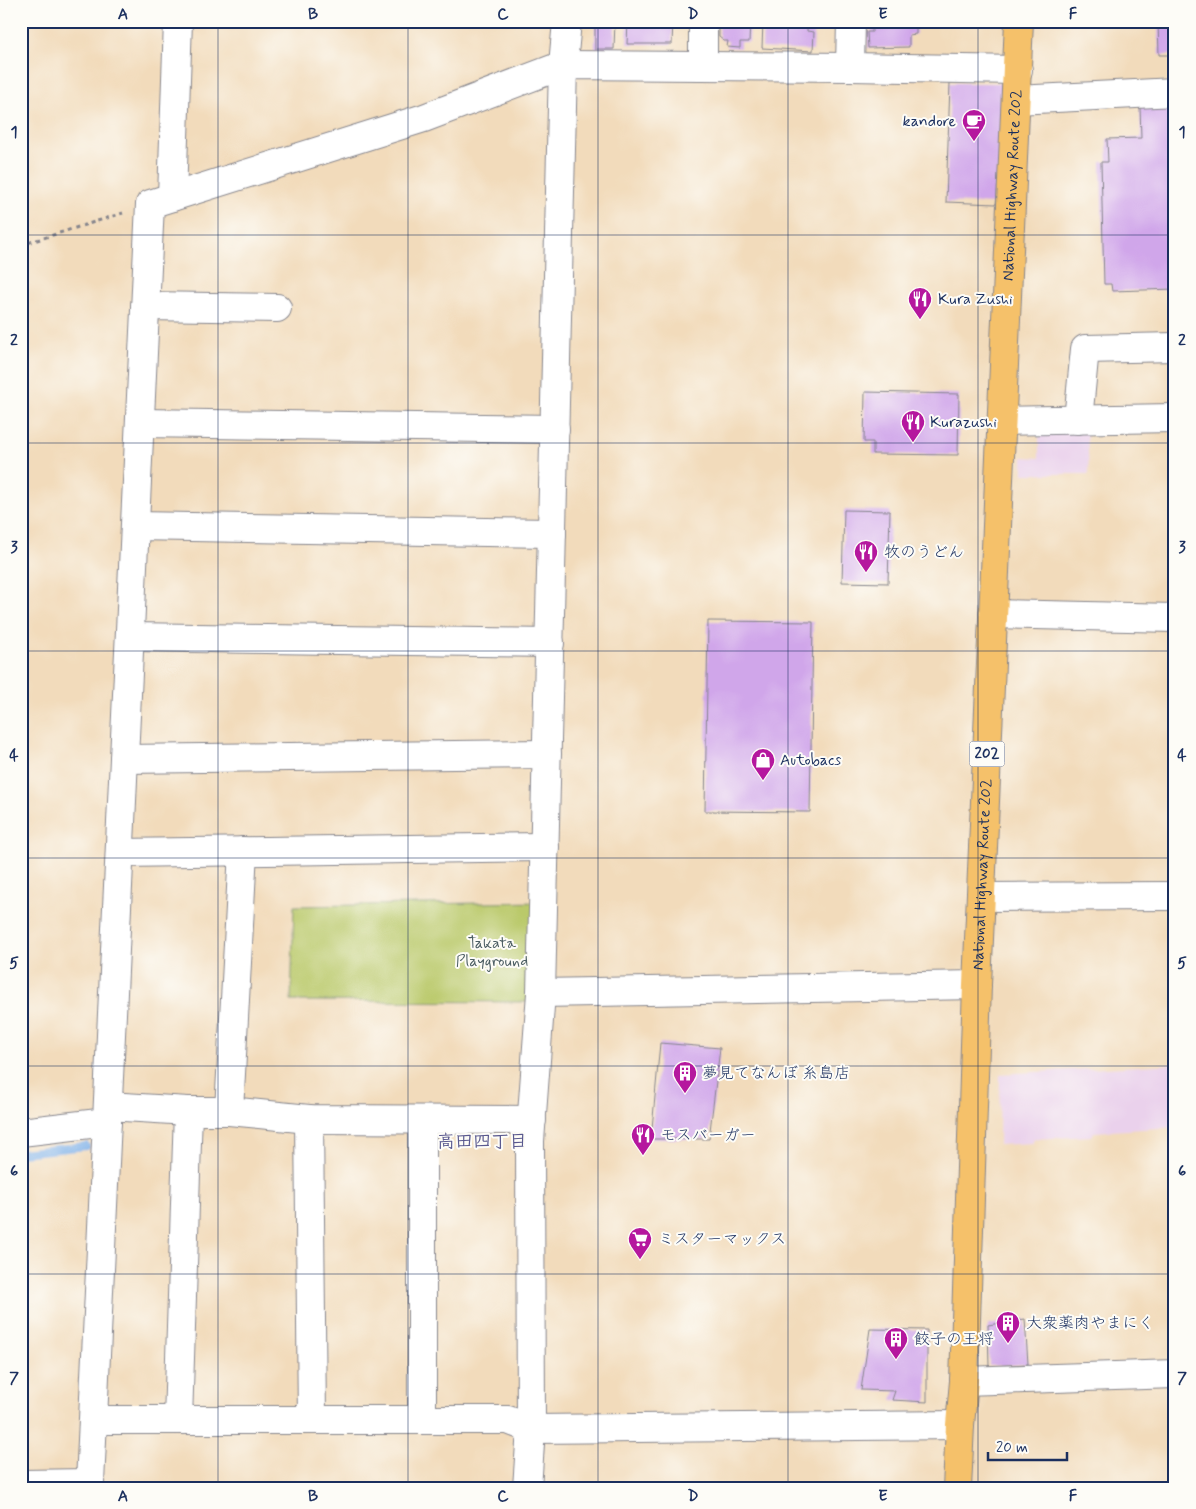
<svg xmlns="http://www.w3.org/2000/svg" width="1196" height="1509" viewBox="0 0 1196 1509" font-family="Mynerve,'Klee One',sans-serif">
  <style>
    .built { fill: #ead1ec }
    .green { fill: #bac96b; stroke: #6a7c64 }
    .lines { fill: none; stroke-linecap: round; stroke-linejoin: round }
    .stream { stroke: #7bafe8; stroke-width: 8 }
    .building { fill: #d0a6ea }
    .minor-casing { stroke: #86858c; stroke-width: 30 }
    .highway-casing { stroke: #86858c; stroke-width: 30 }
    .path { stroke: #86858c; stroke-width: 3; stroke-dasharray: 4 4; stroke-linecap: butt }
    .minor { stroke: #fff; stroke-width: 28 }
    .highway { stroke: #f5c16b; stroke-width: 28 }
    .grid { fill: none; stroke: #1b2f5e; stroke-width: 1; stroke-opacity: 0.55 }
    .labels { text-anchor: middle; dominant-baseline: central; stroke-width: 4; stroke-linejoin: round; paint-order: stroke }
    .shield { fill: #fdfcf7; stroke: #5f6c8c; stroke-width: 1 }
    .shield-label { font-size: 15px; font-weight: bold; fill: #1b2f5e }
    .poi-label { font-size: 16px; fill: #1b2f5e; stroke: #fdfcf7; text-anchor: start }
    .street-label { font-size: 16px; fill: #1b2f5e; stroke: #fdfcf7 }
    .park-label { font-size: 16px; fill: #4b5d62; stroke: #fdfcf7 }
    .neighbourhood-label { font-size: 18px; font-weight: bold; fill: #5a598f; stroke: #fdfcf7 }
    .neatline { fill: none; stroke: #1b2f5e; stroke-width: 2 }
    .grid-label { font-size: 16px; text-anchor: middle; font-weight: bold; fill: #1b2f5e }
  </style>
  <rect width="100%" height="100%" fill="#fdfcf7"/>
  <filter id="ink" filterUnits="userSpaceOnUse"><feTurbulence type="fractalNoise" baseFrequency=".02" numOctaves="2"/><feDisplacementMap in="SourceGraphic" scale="10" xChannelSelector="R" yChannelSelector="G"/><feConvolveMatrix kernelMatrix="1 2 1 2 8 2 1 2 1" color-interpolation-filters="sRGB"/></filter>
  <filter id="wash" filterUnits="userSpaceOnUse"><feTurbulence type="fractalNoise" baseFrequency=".0096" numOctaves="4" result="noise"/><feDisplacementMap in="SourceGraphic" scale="20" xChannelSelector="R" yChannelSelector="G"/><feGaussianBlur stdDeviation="1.12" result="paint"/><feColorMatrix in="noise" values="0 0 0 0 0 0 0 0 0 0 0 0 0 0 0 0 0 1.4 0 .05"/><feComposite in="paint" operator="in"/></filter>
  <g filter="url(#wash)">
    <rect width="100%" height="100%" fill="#f2dbbb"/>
    <g class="built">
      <path d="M1039 431 1087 432 1089 474H1023V457L1039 458Z"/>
      <path d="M1175 1064V1127L1094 1132 1092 1136 1033 1139V1143L999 1145 1000 1074Z"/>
    </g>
    <path class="green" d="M543 902 541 1002 291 1001 294 906Z"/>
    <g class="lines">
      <path class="stream" d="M21 1153 86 1146"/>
    </g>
    <g id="blocks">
      <g class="building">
        <path d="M595 21H615L614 49H595Z"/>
        <path d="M628 21H673L672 44H627Z"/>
        <path d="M719 21H750L749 42H740V48L727 47 728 41H724L719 37Z"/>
        <path d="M763 21H807V31L814 32 813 51 762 48Z"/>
        <path d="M872 21H916V34L909 35V47L868 48 867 32H872Z"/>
        <path d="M1158 21H1175V55H1159Z"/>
        <path d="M950 83H1006L996 204 946 202Z"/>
        <path d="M1175 106V289L1112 291 1111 284H1104L1101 162H1108L1107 139 1141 138 1140 107Z"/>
        <path d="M865 392 959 394 958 455 873 454V442H864Z"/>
        <path d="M844 510 890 511 888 583 842 582Z"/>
        <path d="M708 621 813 622 810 812 705 811Z"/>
        <path d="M660 1043 720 1048 709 1139H651Z"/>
        <path d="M1025 1319 1028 1364 989 1366 988 1325Z"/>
        <path d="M870 1329 927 1330V1402L892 1400 895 1391 861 1390Z"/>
      </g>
    </g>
  </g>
  <g filter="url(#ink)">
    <use href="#blocks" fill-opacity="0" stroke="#86858c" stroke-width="1"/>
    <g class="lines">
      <g class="minor-casing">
        <g id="minor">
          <path d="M703 66V21"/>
          <path d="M850 67 851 21"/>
          <path d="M1016 100 1175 92"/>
          <path d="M172 197 178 21"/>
          <path d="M145 306 277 308"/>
          <path d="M1078 420 1085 349 1175 347"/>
          <path d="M1002 421 1175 418"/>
          <path d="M140 423 555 429"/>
          <path d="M135 526 552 533"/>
          <path d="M993 614 1175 618"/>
          <path d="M130 637 550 643"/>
          <path d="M124 759 547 754"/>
          <path d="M120 853 545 847"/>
          <path d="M981 897 1175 896"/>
          <path d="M541 993 977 985"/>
          <path d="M108 1106 188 1111H229L309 1119 532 1120"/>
          <path d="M229 1111 243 851"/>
          <path d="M309 1119 312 1420"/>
          <path d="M21 1132 107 1122"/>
          <path d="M964 1381 1175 1374"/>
          <path d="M94 1420H508L531 1429 960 1425"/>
          <path d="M178 1420 188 1111"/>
          <path d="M422 1420V1121"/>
          <path d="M21 1484 90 1483 150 204 424 118 563 65 850 67 1018 70"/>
          <path d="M527 1488 531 1429 530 1141 541 993 563 65 567 21"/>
        </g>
      </g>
      <g class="highway-casing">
        <g id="highway">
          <path id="s1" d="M957 1488 960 1425 964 1381 977 985 1019 21"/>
        </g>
      </g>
      <path class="path" d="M21 245 123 213"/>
      <use href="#minor" class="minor"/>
      <use href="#highway" class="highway"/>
    </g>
  </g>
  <path class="grid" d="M218 21V1488M408 21V1488M598 21V1488M788 21V1488M978 21V1488M21 235H1175M21 443H1175M21 651H1175M21 858H1175M21 1066H1175M21 1274H1175"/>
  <defs>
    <g id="cafe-pin" transform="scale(1.25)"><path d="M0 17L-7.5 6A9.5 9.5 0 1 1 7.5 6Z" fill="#b5179e" stroke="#fdfcf7"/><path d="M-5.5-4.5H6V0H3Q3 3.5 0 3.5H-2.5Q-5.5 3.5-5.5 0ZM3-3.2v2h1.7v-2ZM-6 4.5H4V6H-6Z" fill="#fff"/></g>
    <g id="restaurant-pin" transform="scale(1.25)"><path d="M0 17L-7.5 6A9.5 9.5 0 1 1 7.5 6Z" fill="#b5179e" stroke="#fdfcf7"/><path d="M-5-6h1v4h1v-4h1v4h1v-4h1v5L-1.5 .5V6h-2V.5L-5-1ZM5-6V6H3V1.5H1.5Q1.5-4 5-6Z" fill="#fff"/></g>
    <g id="shop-pin" transform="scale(1.25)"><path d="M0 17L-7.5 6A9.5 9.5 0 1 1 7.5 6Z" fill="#b5179e" stroke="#fdfcf7"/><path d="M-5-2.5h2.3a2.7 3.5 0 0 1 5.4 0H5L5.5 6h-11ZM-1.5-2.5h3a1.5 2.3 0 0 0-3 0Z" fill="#fff"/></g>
    <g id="building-pin" transform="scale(1.25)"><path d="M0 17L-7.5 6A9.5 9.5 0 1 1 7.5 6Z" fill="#b5179e" stroke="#fdfcf7"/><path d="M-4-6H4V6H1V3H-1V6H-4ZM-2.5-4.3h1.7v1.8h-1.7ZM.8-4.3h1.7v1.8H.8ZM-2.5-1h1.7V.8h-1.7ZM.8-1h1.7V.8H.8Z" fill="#fff"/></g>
    <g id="supermarket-pin" transform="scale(1.25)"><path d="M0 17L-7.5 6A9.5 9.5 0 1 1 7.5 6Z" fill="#b5179e" stroke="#fdfcf7"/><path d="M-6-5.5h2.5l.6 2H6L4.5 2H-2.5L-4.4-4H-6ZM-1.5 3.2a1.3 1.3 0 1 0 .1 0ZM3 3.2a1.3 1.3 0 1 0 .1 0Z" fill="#fff"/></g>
  </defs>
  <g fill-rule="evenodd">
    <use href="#cafe-pin" x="974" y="121"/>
    <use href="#restaurant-pin" x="920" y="299"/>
    <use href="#restaurant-pin" x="913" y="422"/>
    <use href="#restaurant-pin" x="866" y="552"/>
    <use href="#shop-pin" x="763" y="760"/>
    <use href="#building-pin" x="685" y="1073"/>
    <use href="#restaurant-pin" x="643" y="1135"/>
    <use href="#supermarket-pin" x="640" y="1239"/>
    <use href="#building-pin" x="1008" y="1323"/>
    <use href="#building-pin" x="896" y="1339"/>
  </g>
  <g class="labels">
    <rect class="shield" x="969.5" y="741.5" width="35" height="25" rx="4"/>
    <g class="shield-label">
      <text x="987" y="754">202</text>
    </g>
    <g class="poi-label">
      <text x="956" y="121" text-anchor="end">kandore</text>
      <text x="938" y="299">Kura Zushi</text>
      <text x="930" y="422">Kurazushi</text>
      <text x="884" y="552">牧のうどん</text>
      <text x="780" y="760">Autobacs</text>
      <text x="702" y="1073">夢見てなんぼ 糸島店</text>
      <text x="660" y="1135">モスバーガー</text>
      <text x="658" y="1239">ミスターマックス</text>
      <text x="1026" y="1323">大衆薬肉やまにく</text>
      <text x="914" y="1339">餃子の王将</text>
    </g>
    <g class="street-label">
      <text stroke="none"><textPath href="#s1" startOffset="1304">National Highway Route 202</textPath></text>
      <text stroke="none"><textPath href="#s1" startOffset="614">National Highway Route 202</textPath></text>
    </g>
    <g class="park-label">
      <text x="492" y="943">Takata<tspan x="492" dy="18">Playground</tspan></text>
    </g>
    <g class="neighbourhood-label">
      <text x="482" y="1142">高田四丁目</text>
    </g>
  </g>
  <rect width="1196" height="1509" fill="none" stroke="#fdfcf7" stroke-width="55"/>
  <path d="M988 1452v8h79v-8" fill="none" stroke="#1b2f5e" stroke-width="2.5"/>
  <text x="996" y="1452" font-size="15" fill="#1b2f5e" stroke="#fdfcf7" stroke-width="4" paint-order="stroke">20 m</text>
  <rect x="28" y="28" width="1140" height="1454" class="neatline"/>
  <g class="grid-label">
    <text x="123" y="19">A</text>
    <text x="313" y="19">B</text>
    <text x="503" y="19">C</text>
    <text x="693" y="19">D</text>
    <text x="883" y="19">E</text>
    <text x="1073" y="19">F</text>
    <text x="14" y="137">1</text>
    <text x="1182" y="137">1</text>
    <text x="14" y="345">2</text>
    <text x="1182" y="345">2</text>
    <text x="14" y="552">3</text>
    <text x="1182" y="552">3</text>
    <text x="14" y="760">4</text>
    <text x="1182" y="760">4</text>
    <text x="14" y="968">5</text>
    <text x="1182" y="968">5</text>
    <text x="14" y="1176">6</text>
    <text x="1182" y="1176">6</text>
    <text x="14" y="1383">7</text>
    <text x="1182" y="1383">7</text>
    <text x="123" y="1501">A</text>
    <text x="313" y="1501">B</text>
    <text x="503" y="1501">C</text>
    <text x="693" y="1501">D</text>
    <text x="883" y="1501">E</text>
    <text x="1073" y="1501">F</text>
  </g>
</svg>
